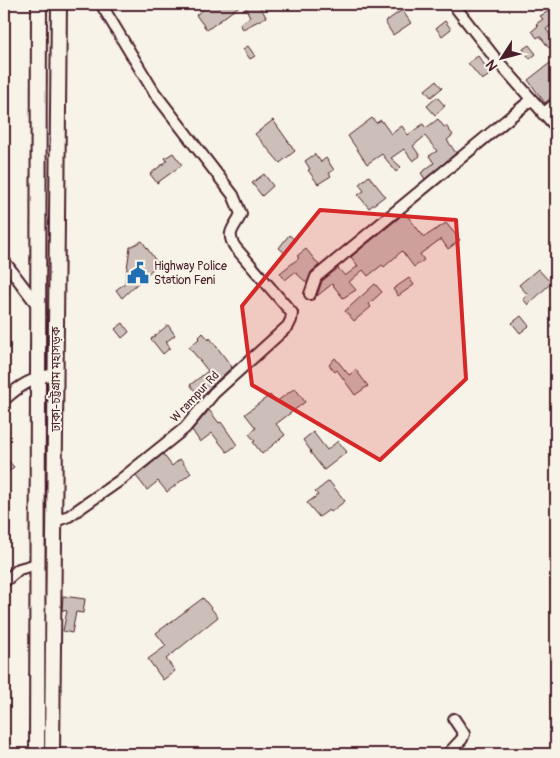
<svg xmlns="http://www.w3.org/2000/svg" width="560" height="758" viewBox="0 0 560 758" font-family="Pangolin,'Noto Sans Bengali',sans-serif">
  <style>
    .building { fill: #ccbfb9; stroke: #4a1f2b }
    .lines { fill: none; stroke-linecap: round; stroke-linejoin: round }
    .minor-casing { stroke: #4a1f2b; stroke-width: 14 }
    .highway-casing { stroke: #4a1f2b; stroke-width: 18 }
    .minor { stroke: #f7f3e8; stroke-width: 10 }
    .highway { stroke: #f7f3e8; stroke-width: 14 }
    .marked { fill: #d62828; fill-opacity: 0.2; stroke: #d62828; stroke-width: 4; stroke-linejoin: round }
    .labels { text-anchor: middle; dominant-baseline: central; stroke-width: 4; stroke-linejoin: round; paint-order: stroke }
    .poi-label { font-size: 12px; fill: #4a1f2b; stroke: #f7f3e8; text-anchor: start }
    .street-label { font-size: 12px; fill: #4a1f2b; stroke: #f7f3e8 }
  </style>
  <rect width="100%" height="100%" fill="#f7f3e8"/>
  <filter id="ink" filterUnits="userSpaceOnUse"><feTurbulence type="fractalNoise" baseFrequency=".02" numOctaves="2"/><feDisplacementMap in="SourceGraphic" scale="10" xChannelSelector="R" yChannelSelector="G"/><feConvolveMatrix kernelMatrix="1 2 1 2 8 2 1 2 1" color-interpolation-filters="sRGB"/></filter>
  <g filter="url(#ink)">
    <g class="building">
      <path d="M210 4H242L207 30 196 15Z"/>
      <path d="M244 4H259L266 17 243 29 240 24 250 17Z"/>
      <path d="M556 7V22L546 29 556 43 549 48 540 36 537 38 532 31 538 26 536 24 543 19 540 16Z"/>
      <path d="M402 10 411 23 393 35 385 22Z"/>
      <path d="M445 21 451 29 442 36 436 28Z"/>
      <path d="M529 45 536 54 530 59 523 49Z"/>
      <path d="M248 46 255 56 250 59 243 49Z"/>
      <path d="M478 56 491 74 482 80 468 63Z"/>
      <path d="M550 63 553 66 556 64V94L545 103 528 80Z"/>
      <path d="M436 81 442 88 431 97 425 90Z"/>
      <path d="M437 97 445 106 435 115 427 106Z"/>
      <path d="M372 118 376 123 381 120 391 134 402 126 408 135 423 124 426 128 438 119 444 127 446 126 453 135 447 140 456 153 425 179 421 173 434 163 429 156 437 151 425 136 413 146 420 156 413 161 404 149 391 158 401 167 396 172 382 154 367 164 348 136Z"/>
      <path d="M273 120 295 151 280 163 255 134Z"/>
      <path d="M173 153 182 165 157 183 150 174 167 161 165 158Z"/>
      <path d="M315 154 321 162 326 158 334 170 329 173 331 176 318 184 308 170 310 169 305 161Z"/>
      <path d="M264 174 273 186 262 196 252 183Z"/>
      <path d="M369 176 385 196 369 208 358 195 364 191 359 184Z"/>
      <path d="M405 213 424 237 446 223 460 240 448 249 441 239 420 254 424 260 414 267 402 251 384 267 382 265 368 276 363 270 349 282 356 290 343 298 332 284 317 296 322 281 338 268 345 276 358 266 351 257Z"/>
      <path d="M289 235 295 240 285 253 279 248Z"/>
      <path d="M142 241 158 264 122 298 116 290 125 283 130 247Z"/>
      <path d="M306 249 319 265 311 272 307 283 295 272 285 280 280 273 299 258 297 256Z"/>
      <path d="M538 269 551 283 528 305 523 299 528 295 519 285Z"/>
      <path d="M409 278 414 285 398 296 393 289Z"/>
      <path d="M375 284 382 292 369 304 371 307 354 321 345 311Z"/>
      <path d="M521 316 529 326 520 333 512 323Z"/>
      <path d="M123 323 129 332 122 338 115 329Z"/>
      <path d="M168 325 175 335 166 342 170 348 163 354 151 339Z"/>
      <path d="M203 333 209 340 210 338 232 367 200 397 190 385 208 371 189 347 199 339 198 338Z"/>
      <path d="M335 358 349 375 356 370 368 386 355 395 337 370 335 372 329 365Z"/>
      <path d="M295 388 305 402 276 424 285 435 262 454 253 442 255 441 249 434 256 428 245 414 270 395 276 402Z"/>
      <path d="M209 410 219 423 221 422 237 445 227 452 212 433 200 442 192 430Z"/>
      <path d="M313 432 327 450 338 441 347 452 324 470 310 452 311 451 303 440Z"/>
      <path d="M163 454 172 466 180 459 191 473 167 492 158 481 147 490 136 476Z"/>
      <path d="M4 456 14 467 4 476Z"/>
      <path d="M329 481 345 501 331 512 329 510 319 517 307 503 318 495 315 492Z"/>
      <path d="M63 596 85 599 83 613 76 612 72 633 63 631 67 611 62 610Z"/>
      <path d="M203 598 218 617 166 659 175 671 163 680 148 659 166 646 156 633Z"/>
    </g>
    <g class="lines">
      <g class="minor-casing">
        <g id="minor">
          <path d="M453 4 495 58 556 127"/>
          <path d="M543 114 556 103"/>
          <path d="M4 261 38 306"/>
          <path d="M310 294 316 277 531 100"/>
          <path d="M4 400C21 384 33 378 55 374"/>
          <path d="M55 521 69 516 119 481 185 428 214 393 288 326 291 320 292 313 235 247C225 232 235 228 241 214L233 195 154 92 101 4"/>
          <path d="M4 582 19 569 37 564"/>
          <path d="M448 754 462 739 464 734 454 719"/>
        </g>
      </g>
      <g class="highway-casing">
        <g id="highway">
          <path d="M37 754 39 4"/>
          <path d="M52 754 59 4"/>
        </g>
      </g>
      <use href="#minor" class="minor"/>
      <use href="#highway" class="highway"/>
    </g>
  </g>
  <path class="marked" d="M320 210 456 220 466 379 380 460 252 385 242 306Z"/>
  <defs>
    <g id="civic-bare" transform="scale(1.725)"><path d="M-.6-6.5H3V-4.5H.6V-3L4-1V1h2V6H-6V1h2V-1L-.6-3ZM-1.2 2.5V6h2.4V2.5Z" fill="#1f6fb2" stroke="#f7f3e8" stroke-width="2.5" paint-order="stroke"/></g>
  </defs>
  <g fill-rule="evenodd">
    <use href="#civic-bare" x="138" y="273"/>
  </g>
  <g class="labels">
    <g class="poi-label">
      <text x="154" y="266">Highway Police<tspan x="154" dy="14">Station Feni</tspan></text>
    </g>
    <g class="street-label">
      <text transform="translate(56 379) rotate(-90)">ঢাকা-চট্টগ্রাম মহাসড়ক</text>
      <text transform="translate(195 397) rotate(-47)">W rampur Rd</text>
    </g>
  </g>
  <rect width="560" height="758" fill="none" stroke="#f7f3e8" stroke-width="20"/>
  <rect x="10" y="10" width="540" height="738" fill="none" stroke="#4a1f2b" stroke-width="2" filter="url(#ink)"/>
  <g transform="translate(502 58) rotate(234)" stroke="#f7f3e8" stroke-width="4" paint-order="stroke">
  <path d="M0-4L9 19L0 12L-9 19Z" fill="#4a1f2b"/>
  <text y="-8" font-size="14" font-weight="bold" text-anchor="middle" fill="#4a1f2b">N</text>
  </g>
</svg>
